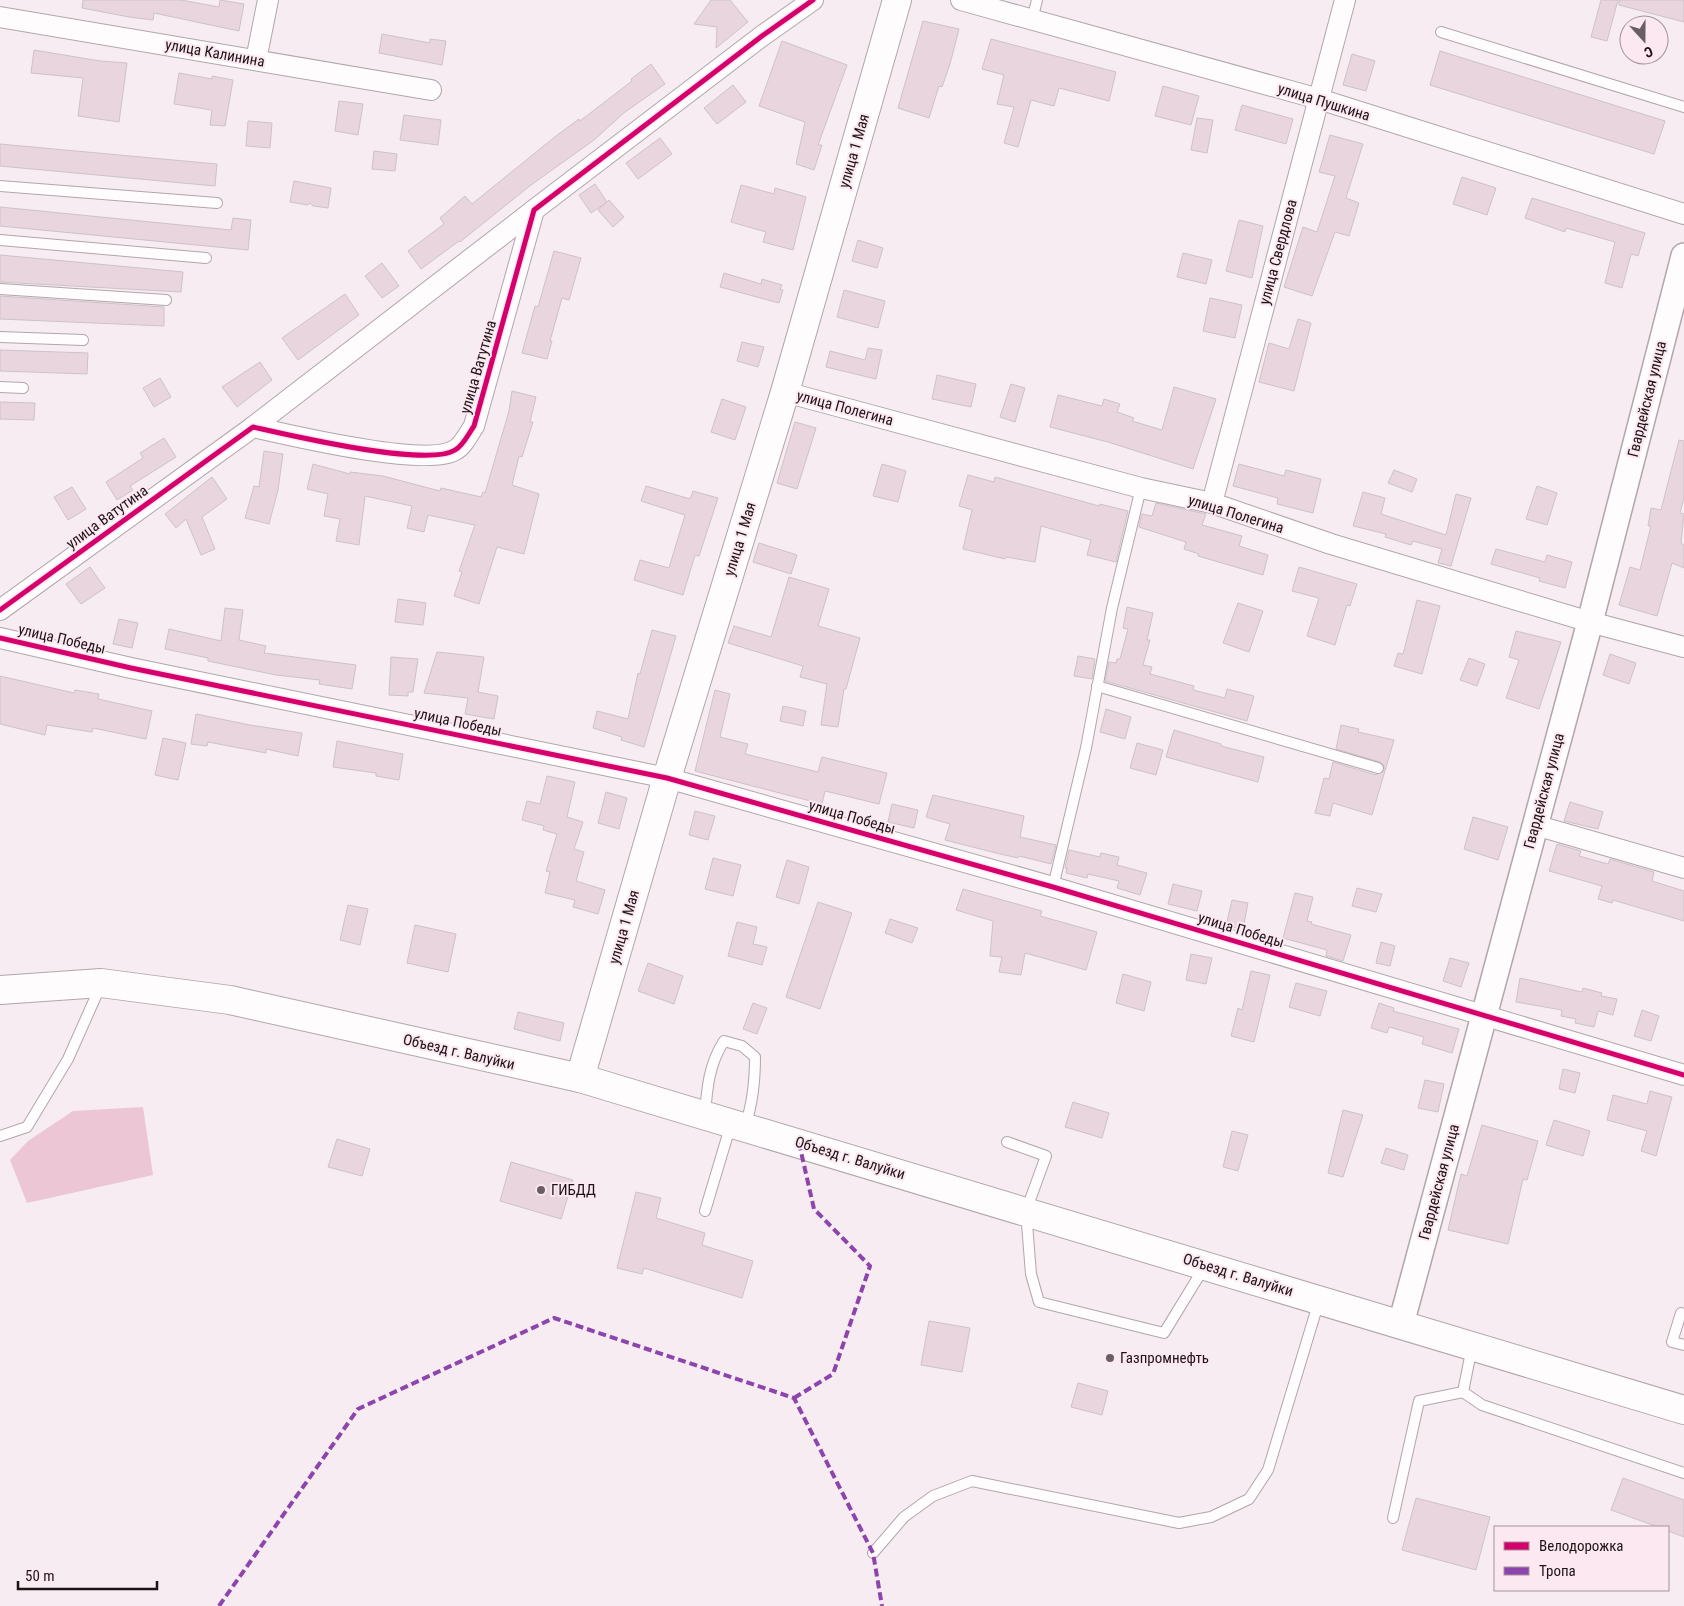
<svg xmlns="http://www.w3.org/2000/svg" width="1684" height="1606" viewBox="0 0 1684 1606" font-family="'Roboto Condensed',sans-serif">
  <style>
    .green { fill: #edc6d6 }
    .building { fill: #e9d5de; stroke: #cdc2c7 }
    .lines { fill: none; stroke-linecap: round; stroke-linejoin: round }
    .service-casing { stroke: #b1a6ab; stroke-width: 12 }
    .minor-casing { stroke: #b1a6ab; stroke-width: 22 }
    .tertiary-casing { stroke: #b1a6ab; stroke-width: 28 }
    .secondary-casing { stroke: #b1a6ab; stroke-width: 30 }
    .primary-casing { stroke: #b1a6ab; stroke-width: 30 }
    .service { stroke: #fefcfd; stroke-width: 10 }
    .minor { stroke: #fefcfd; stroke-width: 20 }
    .tertiary { stroke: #fefcfd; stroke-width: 25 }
    .secondary { stroke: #fefcfd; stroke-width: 28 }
    .primary { stroke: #fefcfd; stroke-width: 28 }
    .quiet { stroke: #8e44ad; stroke-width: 4; stroke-dasharray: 8 4; stroke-linecap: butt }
    .cycleway-casing { stroke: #fce8f0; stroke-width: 8 }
    .cycleway { stroke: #d6006c; stroke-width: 5 }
    .poi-dot { fill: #695e63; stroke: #fce8f0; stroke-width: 2 }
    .labels { text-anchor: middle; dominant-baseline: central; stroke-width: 4; stroke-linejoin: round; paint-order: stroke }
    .street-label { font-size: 15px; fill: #1d1216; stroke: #fce8f0 }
    .poi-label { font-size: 15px; fill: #1d1216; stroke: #fce8f0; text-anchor: start }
  </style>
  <rect width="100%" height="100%" fill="#f7ecf1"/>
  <path class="green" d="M143 1107 153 1175 27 1203 10 1160 28 1141 73 1111Z"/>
  <g class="building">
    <path d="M83 0H181L219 7 220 0 244 4 239 31 154 13 153 20 129 17 82 8Z"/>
    <path d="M711 0H730L748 22 716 48 717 27 694 24Z"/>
    <path d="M1601 0H1618L1607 41 1591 37Z"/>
    <path d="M1619 0H1684V22L1619 5Z"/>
    <path d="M923 21 959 29 950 64 942 87 939 86 929 118 898 108Z"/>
    <path d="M382 34 430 43V39L446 41 442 65 379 53Z"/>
    <path d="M991 39 1116 72 1109 101 1059 88 1054 106 1031 100 1018 147 1004 143 1014 107 997 104 1004 75 982 69Z"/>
    <path d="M782 41 847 65 818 145H822L814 170 796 164 805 122 759 106Z"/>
    <path d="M34 50 100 61 127 63 119 122 78 116 83 78 31 73Z"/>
    <path d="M1440 51 1665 121 1654 154 1430 85Z"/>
    <path d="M1352 54 1375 61 1366 91 1343 85Z"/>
    <path d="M651 64 665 84 625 112 594 140 531 185 460 242 459 241 421 269 408 251 444 224 440 218 465 196 472 204 556 136 579 119 580 121 632 81 631 79Z"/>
    <path d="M179 73 212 79V76L233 80 225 126 210 125 212 110 174 104Z"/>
    <path d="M733 85 746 102 717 124 704 108Z"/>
    <path d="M1163 86 1199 96 1191 125 1155 116Z"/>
    <path d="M339 101 363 104 358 135 335 131Z"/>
    <path d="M1242 105 1293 119 1286 144 1235 130Z"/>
    <path d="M404 115 441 120 438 145 400 140Z"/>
    <path d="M1197 118 1213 120 1207 153 1191 150Z"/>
    <path d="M248 121 272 123 270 148 246 146Z"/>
    <path d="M1330 135 1363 144 1346 198 1359 203 1349 236 1335 232 1312 296 1284 287 1303 227 1317 232 1335 176 1319 172Z"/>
    <path d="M660 138 672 154 638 179 626 163Z"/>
    <path d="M0 144 217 164 215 186 0 166Z"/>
    <path d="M374 151 397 154 395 171 372 169Z"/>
    <path d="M1462 177 1496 188 1487 215 1453 204Z"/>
    <path d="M294 181 331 188 328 208 313 206 310 203 308 205 290 202Z"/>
    <path d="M595 184 607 202 591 213 579 195Z"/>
    <path d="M741 185 774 194 775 188 806 197 793 250 763 242 766 232 731 222Z"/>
    <path d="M1532 198 1645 233 1638 256 1631 254 1622 288 1605 283 1615 242 1566 228 1565 232 1525 218Z"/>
    <path d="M609 200 624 217 613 227 598 210Z"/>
    <path d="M0 207 231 230 233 218 251 220 248 250 0 226Z"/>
    <path d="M1239 220 1263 226 1252 278 1226 271Z"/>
    <path d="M858 240 883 248 877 268 852 261Z"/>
    <path d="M554 251 581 258 569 300 562 298 550 341H552L547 359 522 353 535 306 538 307Z"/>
    <path d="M1183 253 1212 260 1206 284 1177 277Z"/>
    <path d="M0 255 183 272 181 292 0 282Z"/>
    <path d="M382 263 399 286 382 298 365 276Z"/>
    <path d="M724 273 761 284 762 279 782 285 780 289 783 290 779 303 720 287Z"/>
    <path d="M844 290 885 301 878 328 837 317Z"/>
    <path d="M345 294 359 315 298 360 282 338Z"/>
    <path d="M0 296 164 307V326L0 319Z"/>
    <path d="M1210 298 1242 305 1235 338 1203 331Z"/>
    <path d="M1298 319 1311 323 1294 391 1259 382 1269 343 1289 349Z"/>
    <path d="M742 342 764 347 758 367 737 361Z"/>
    <path d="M868 348 882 350 876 379 826 367 830 351 865 360Z"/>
    <path d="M0 350 88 353 87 374 0 371Z"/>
    <path d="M260 362 272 380 237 407 222 387Z"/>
    <path d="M937 375 976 384 971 407 932 399Z"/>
    <path d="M160 378 171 397 154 407 143 388Z"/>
    <path d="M1011 384 1025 388 1015 422 1000 417Z"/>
    <path d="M1174 387 1216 399 1193 469 1108 442 1050 427 1058 395 1102 406 1104 399 1120 404 1117 412 1134 418 1132 421 1162 430Z"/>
    <path d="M512 391 536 397 530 422H533L522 457 519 456 512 485 539 494 524 554 497 547 479 604 454 596 462 572 459 571 475 525 428 515 424 532 407 528 412 506 365 496 359 545 336 541 340 519 324 516 328 494 307 489 313 464 350 474V472L383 476 440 491 441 488 481 497 483 492 485 493 509 411Z"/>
    <path d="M722 399 746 407 735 440 711 432Z"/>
    <path d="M0 402 35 403 34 420 0 419Z"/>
    <path d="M795 422 816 428 797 489 777 483Z"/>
    <path d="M164 438 176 457 130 486 133 490 117 500 106 482 143 458 140 453Z"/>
    <path d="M1679 440 1684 441V498L1680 513 1684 514 1681 543 1684 545V568L1672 563 1657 616 1619 605 1630 567 1640 570 1651 526H1648L1651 508 1661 510Z"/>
    <path d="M264 451 283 454 278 490 269 524 245 518 254 486 259 487Z"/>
    <path d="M882 464 906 471 898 502 873 496Z"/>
    <path d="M1239 464 1284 476 1286 470 1321 479 1313 513 1277 504 1278 498 1233 486Z"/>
    <path d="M1394 470 1417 479 1412 492 1388 483Z"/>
    <path d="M968 475 994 482 995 477 1099 506 1100 504 1128 511 1116 562 1087 555 1091 540 1041 526 1035 562 1006 557 1005 559 963 549 972 510 959 506Z"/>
    <path d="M212 477 227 499 202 517 215 549 201 555 186 519 176 528 165 514Z"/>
    <path d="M646 486 690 499 693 491 718 498 699 556 695 555 683 595 634 580 640 560 669 568 685 515 641 501Z"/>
    <path d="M1537 486 1557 493 1547 525 1526 519Z"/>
    <path d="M72 487 86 509 68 520 54 497Z"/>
    <path d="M1363 492 1385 498 1381 514 1446 535 1456 494 1471 498 1451 566 1438 563 1442 549 1413 541 1411 545 1385 537 1386 534 1353 526Z"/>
    <path d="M1156 503 1206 514 1202 525 1242 536 1239 546 1268 555 1263 575 1198 556 1199 554 1184 549 1186 542 1139 527 1142 514 1152 516Z"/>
    <path d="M759 543 797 555 791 574 753 562Z"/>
    <path d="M1496 549 1545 562 1547 555 1572 562 1565 588 1539 581 1540 578 1491 564Z"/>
    <path d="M90 567 105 588 81 604 66 584Z"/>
    <path d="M1299 567 1357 584 1350 606 1347 605 1335 645 1307 636 1319 598 1292 591Z"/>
    <path d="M789 577 829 589 818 626 860 638 846 689H844L838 727 821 725 827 684 800 677 803 666 728 643 734 626 771 637Z"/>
    <path d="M398 599 426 603 423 625 395 622Z"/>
    <path d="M1417 600 1440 606 1422 674 1394 666 1398 653 1403 654Z"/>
    <path d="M1238 603 1263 611 1249 652 1223 643Z"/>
    <path d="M1127 607 1153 613 1147 640H1150L1143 665 1152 667 1150 674 1194 686 1193 690 1225 698 1227 689 1254 696 1247 721 1105 681 1109 662 1116 663 1117 659H1120L1128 629 1123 628Z"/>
    <path d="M225 608 243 610 239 640 266 646 264 653 356 665 352 689 319 684 320 680 276 675 208 661V658L165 649 169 629 221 641Z"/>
    <path d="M119 619 138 623 132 648 113 644Z"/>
    <path d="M652 630 676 636 644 747 621 740 622 737 593 728 597 711 628 719 638 673 640 674Z"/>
    <path d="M1516 631 1561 642 1539 709 1506 698 1519 660 1509 657Z"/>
    <path d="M437 652 484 657 478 692 498 696 494 719 465 714 468 698 424 693Z"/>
    <path d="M1610 654 1636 663 1629 684 1603 675Z"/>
    <path d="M1078 656 1095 659 1092 679 1074 676Z"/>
    <path d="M391 657 418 659 413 692H408V696L389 695Z"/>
    <path d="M1469 658 1485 664 1477 686 1460 680Z"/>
    <path d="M0 676 74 693 75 690 99 694 98 699 152 711 146 739 93 728 92 732 47 725 45 735 0 724Z"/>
    <path d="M715 690 730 694 720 737 748 744 745 754 818 772 822 757 887 773 879 804 825 791 822 804 695 771Z"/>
    <path d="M783 706 806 711 803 726 780 721Z"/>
    <path d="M1106 709 1131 717 1125 739 1100 732Z"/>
    <path d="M196 714 250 725 302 733 298 756 266 749V753L208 742 207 746 191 744Z"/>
    <path d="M1341 725 1359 729 1358 732 1394 740 1372 815 1333 803 1330 816 1315 813 1324 778 1329 779 1333 762 1376 775 1384 770V766L1380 762 1336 749Z"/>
    <path d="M1174 730 1221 744V746L1264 757 1258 782 1166 757Z"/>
    <path d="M163 738 186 743 178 780 155 775Z"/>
    <path d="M337 741 403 754 399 780 376 776V773L333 767Z"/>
    <path d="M1137 743 1163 750 1156 775 1130 768Z"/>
    <path d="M547 776 575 782 567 817 583 822 574 849 584 852 576 881 605 890 598 914 573 907 575 900 545 893 550 872 546 871 557 834 543 830 544 826 522 820 527 801 540 804Z"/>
    <path d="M606 792 627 798 619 829 598 823Z"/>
    <path d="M933 795 1024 816 1020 837 1056 845 1051 864 1019 856 1018 858 1000 854 945 840 950 824 926 817Z"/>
    <path d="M1570 802 1603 812 1598 829 1564 821Z"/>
    <path d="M892 804 918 810 914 828 888 822Z"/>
    <path d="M695 811 715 816 708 840 689 835Z"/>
    <path d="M1473 817 1508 827 1498 860 1464 849Z"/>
    <path d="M1557 844 1581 851 1579 856 1608 864 1610 859 1654 872 1652 881 1684 891V921L1613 900 1612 903 1598 899 1602 886 1549 871Z"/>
    <path d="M1069 850 1100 857 1101 853 1119 857 1117 865 1147 873 1140 895 1117 888 1119 881 1088 874 1087 878 1066 873 1067 868H1065Z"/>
    <path d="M713 858 741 865 733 896 705 889Z"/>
    <path d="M787 860 809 867 799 904 776 897Z"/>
    <path d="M1173 884 1202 891 1197 911 1168 904Z"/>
    <path d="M1357 888 1382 894 1376 912 1352 906Z"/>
    <path d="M963 889 1042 911 1040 916 1097 932 1086 970 1025 953 1021 975 999 972 1002 957 990 956 993 921 956 910Z"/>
    <path d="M1295 893 1313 897 1307 921 1312 922 1311 924 1351 935 1343 961 1326 956 1327 950 1283 938Z"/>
    <path d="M1232 900 1248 903 1243 929 1226 926Z"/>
    <path d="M818 902 852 913 820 1009 786 997Z"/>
    <path d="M348 905 368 909 360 945 340 940Z"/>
    <path d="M890 919 918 928 912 943 885 933Z"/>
    <path d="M737 922 757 927 753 944 767 947 762 965 728 956Z"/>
    <path d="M415 925 456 934 448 972 407 963Z"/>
    <path d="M1381 942 1395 946 1390 966 1376 963Z"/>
    <path d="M1191 954 1212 958 1206 984 1186 980Z"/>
    <path d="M1450 958 1469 963 1461 987 1443 981Z"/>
    <path d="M648 963 683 976 674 1004 638 991Z"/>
    <path d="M1251 971 1270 975 1254 1042 1231 1036 1238 1008 1242 1010Z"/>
    <path d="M1123 974 1151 982 1144 1011 1116 1003Z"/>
    <path d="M1520 978 1582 992 1583 988 1602 993 1601 996 1617 999 1613 1015 1598 1011 1594 1027 1575 1023 1576 1019 1561 1016 1562 1010 1516 1002Z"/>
    <path d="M1296 983 1327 991 1320 1016 1289 1007Z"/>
    <path d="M753 1003 767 1008 757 1034 743 1029Z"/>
    <path d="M1379 1003 1394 1008 1393 1011 1459 1029 1452 1053 1422 1044 1424 1037 1389 1027 1387 1033 1371 1028Z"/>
    <path d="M1642 1010 1659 1016 1651 1041 1634 1036Z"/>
    <path d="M518 1012 564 1023 560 1041 514 1029Z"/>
    <path d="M1563 1069 1580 1073 1575 1093 1559 1089Z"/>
    <path d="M1425 1080 1444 1084 1438 1112 1418 1108Z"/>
    <path d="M1650 1091 1672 1097 1656 1156 1641 1151 1647 1131 1607 1120 1613 1095 1647 1104Z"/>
    <path d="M1073 1102 1109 1113 1102 1138 1065 1127Z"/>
    <path d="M1343 1110 1363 1115 1343 1177 1328 1173Z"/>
    <path d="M1554 1120 1590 1131 1583 1156 1546 1145Z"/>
    <path d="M1482 1125 1538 1141 1527 1180 1523 1179 1508 1244 1448 1230 1461 1174 1467 1176Z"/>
    <path d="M1232 1131 1248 1135 1238 1171 1223 1167Z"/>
    <path d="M337 1139 370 1149 362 1176 328 1167Z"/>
    <path d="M1386 1148 1408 1155 1404 1170 1381 1163Z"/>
    <path d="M511 1162 573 1180 561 1219 500 1201Z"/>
    <path d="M636 1192 661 1198 656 1218 705 1233 702 1245 753 1261 742 1298 644 1268 642 1274 617 1268Z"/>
    <path d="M929 1321 970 1328 962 1372 921 1365Z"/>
    <path d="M1078 1383 1108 1391 1102 1415 1071 1407Z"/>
    <path d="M1623 1478 1684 1500V1537L1668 1531V1527H1658L1611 1510Z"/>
    <path d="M1416 1498 1490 1517 1476 1570 1402 1550Z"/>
  </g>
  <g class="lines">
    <g class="service-casing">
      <g id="service">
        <path d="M1032 20 1037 0"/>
        <path d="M1441 32 1684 107"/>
        <path d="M0 186 217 203"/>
        <path d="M0 240 206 258"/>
        <path d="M0 289 166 300"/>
        <path d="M0 337 83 340"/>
        <path d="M0 387 23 388"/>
        <path d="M1097 686 1378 768"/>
        <path d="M1053 887 1086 748 1112 608 1141 488"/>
        <path d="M705 1114C707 1088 709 1064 724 1041L742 1046 755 1057C755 1081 753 1103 745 1126"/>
        <path d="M0 1136 27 1127 68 1059 100 987"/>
        <path d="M1007 1142 1046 1156 1026 1211 1031 1274 1039 1302 1164 1333 1205 1266"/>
        <path d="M705 1211 731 1124"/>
        <path d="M1681 1313 1672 1342 1684 1345"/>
        <path d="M1472 1347 1463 1392 1482 1405 1684 1473"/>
        <path d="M1393 1518 1419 1401 1463 1392"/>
        <path d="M873 1553 904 1517 933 1496 972 1481 1179 1523 1211 1517 1249 1499 1268 1470 1319 1301"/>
      </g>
    </g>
    <g class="minor-casing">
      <g id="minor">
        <path d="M961 0 1319 99 1684 214"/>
        <path d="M0 17 431 90"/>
        <path d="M256 60 268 0"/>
        <path d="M785 392 1141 488 1212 503 1331 544 1590 622 1684 647"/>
        <path d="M253 427 534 210"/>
        <path d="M1212 503 1345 0"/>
        <path d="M0 610 253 427C289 435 427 468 455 450 463 446 469 433 474 426L534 210 762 36 813 0"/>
        <path d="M0 638 131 668 667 778 1053 887 1684 1075"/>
        <path d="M1535 825 1684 868"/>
      </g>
    </g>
    <g class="tertiary-casing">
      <path id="tertiary" d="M1401 1324 1590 622 1684 256"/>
    </g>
    <g class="secondary-casing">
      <path id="secondary" d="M580 1078 667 778 785 392 897 0"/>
    </g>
    <g class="primary-casing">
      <path id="primary" d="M0 990 101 983 230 1000 580 1078 1684 1410"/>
    </g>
    <use href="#service" class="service"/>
    <use href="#minor" class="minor"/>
    <use href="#tertiary" class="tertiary"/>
    <use href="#secondary" class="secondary"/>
    <use href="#primary" class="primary"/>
    <g class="quiet">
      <path d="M794 1398 833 1374 870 1266 814 1209 799 1143"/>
      <path d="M219 1606 358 1409 554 1318 794 1398 873 1553 882 1606"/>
    </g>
    <g class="cycleway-casing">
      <g id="cycleway">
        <path d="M0 610 253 427C289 435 427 468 455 450 463 446 469 433 474 426L534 210 762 36 813 0"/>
        <path d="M0 638 131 668 667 778 1053 887 1684 1075"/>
      </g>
    </g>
    <use href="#cycleway" class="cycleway"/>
  </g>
  <g class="poi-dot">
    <circle cx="541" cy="1190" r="5"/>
    <circle cx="1110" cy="1358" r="5"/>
  </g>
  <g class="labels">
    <g class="street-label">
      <text transform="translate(215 53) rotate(10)">улица Калинина</text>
      <text transform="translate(1324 102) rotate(17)">улица Пушкина</text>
      <text transform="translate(854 151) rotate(-74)">улица 1 Мая</text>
      <text transform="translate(1278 252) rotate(-75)">улица Свердлова</text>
      <text transform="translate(478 367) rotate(-74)">улица Ватутина</text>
      <text transform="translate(1647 399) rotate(-76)">Гвардейская улица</text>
      <text transform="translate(845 408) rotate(15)">улица Полегина</text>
      <text transform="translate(1236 514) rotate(17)">улица Полегина</text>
      <text transform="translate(107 517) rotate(-36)">улица Ватутина</text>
      <text transform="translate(740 539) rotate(-73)">улица 1 Мая</text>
      <text transform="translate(62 639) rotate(13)">улица Победы</text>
      <text transform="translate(458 722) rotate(12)">улица Победы</text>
      <text transform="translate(1544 791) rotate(-75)">Гвардейская улица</text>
      <text transform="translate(852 817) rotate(16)">улица Победы</text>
      <text transform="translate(624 927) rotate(-74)">улица 1 Мая</text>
      <text transform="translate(1241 930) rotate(17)">улица Победы</text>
      <text transform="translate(459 1052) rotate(13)">Объезд г. Валуйки</text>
      <text transform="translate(850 1158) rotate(17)">Объезд г. Валуйки</text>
      <text transform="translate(1439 1182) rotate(-75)">Гвардейская улица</text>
      <text transform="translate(1238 1275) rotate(17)">Объезд г. Валуйки</text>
    </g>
    <g class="poi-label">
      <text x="551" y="1190">ГИБДД</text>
      <text x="1120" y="1358">Газпромнефть</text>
    </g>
  </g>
  <rect x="1494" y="1526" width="175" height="65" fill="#fce8f0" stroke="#a39299"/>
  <rect x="1504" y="1542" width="25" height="8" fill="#d6006c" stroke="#a39299"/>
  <text x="1539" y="1551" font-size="15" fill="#1d1216">Велодорожка</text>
  <rect x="1504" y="1567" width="25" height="8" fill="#8e44ad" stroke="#a39299"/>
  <text x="1539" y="1576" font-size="15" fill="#1d1216">Тропа</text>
  <g transform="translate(1644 40) rotate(159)"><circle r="24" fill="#fce8f0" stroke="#a39299"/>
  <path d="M0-4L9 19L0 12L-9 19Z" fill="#695e63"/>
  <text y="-8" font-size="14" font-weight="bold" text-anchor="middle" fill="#1d1216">С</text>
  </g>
  <path d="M18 1581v8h139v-8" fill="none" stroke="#1d1216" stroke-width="2.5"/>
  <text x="25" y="1581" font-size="15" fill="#1d1216" stroke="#fce8f0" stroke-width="4" paint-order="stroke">50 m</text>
</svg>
